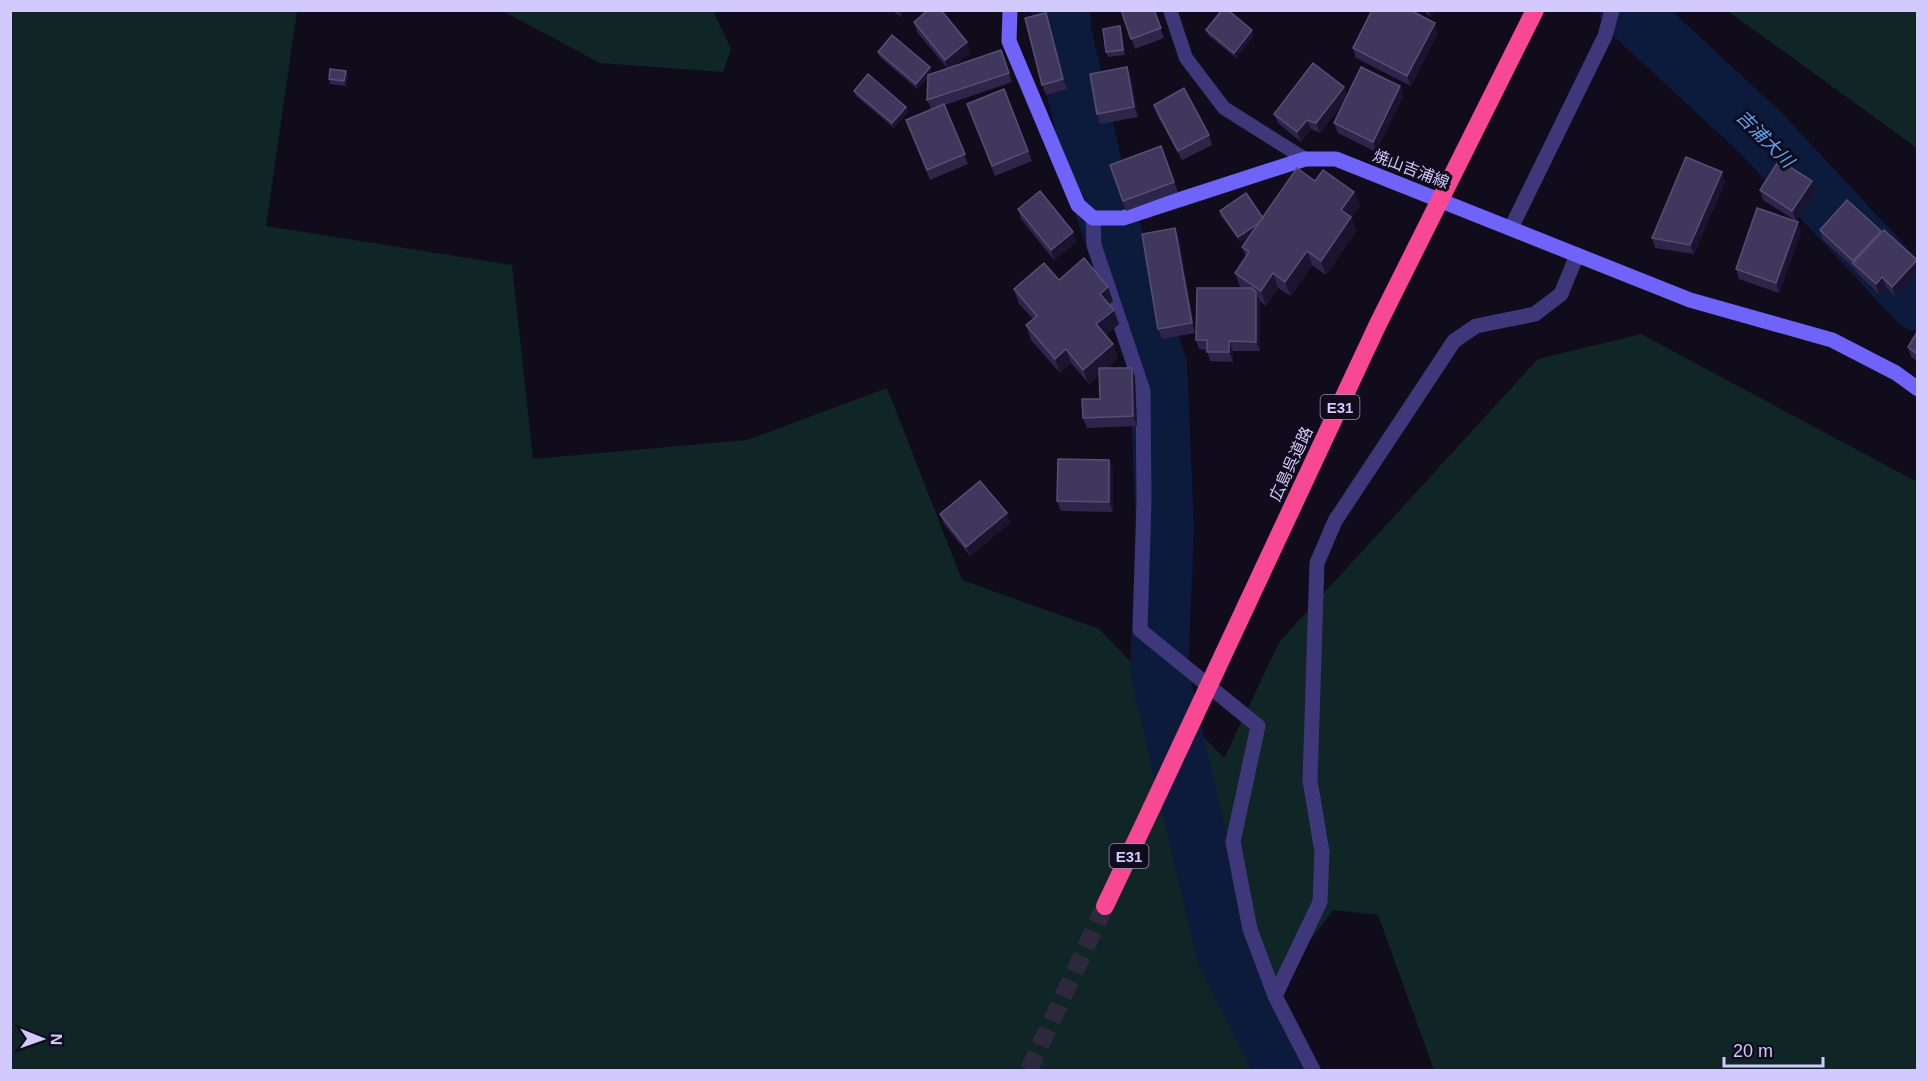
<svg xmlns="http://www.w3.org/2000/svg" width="1928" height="1081" viewBox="0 0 1928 1081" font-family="Arial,'Noto Sans JP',sans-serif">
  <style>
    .green { fill: #0f2526 }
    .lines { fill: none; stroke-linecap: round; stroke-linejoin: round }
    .river { stroke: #0c1b3b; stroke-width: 58 }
    .motorway-tunnel { stroke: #2d283e; stroke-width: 18; stroke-dasharray: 18 9; stroke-linecap: butt }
    .service { stroke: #3e387a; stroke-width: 14 }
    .minor { stroke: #3e387a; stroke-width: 15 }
    .tertiary { stroke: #3e387a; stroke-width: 15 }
    .secondary { stroke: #6f63fa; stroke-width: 15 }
    .motorway { stroke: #f94893; stroke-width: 18 }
    .motorway-bridge { stroke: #f94893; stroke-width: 18 }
    .wall { fill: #2e254a }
    .shaded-wall { fill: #1b142f }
    .building { fill: #40375d; stroke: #574e76; stroke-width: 1.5 }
    .labels { text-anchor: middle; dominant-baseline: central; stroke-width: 6; stroke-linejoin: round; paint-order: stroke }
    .shield { fill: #100c1c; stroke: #9890ba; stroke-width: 1.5 }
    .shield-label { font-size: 15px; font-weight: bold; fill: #d2c9fd }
    .street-label { font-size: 16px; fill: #d2c9fd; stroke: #100c1c }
    .water-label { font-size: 18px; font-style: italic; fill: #5ba7f9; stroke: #100c1c }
  </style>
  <rect width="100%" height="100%" fill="#100c1c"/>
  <g class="green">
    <path d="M10 11H297L266 226 512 265 533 459 747 440 887 388 962 580 1099 629 1224 758 1280 641 1538 359 1641 334 1917 482V1070H1434L1378 915 1333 910 1242 1032 1265 1070H11Z"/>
    <path d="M503 11H713L731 49 723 72 600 63Z"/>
    <path d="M1728 11H1917V148Z"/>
  </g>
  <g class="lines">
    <g class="river">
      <path d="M1061 10 1062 31 1101 200 1158 365 1165 529 1159 671 1224 950 1283 1070"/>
      <path d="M1628 10 1761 133 1918 302"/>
    </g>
    <path class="motorway-tunnel" d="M1029 1070 1105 906"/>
    <path class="service" d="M1170 10 1186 58 1224 108 1305 159"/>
    <g class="minor">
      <path d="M1093 218 1094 245 1143 391 1144 500 1140 630 1258 726 1233 842 1250 929 1275 996 1313 1070"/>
      <path d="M1275 996 1320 902 1322 852 1310 780 1317 563 1335 521 1454 341 1476 326 1535 314 1561 294 1577 255"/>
    </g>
    <path class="tertiary" d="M1511 228 1605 36 1612 10"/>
    <path class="secondary" d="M1010 10 1009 41 1078 205 1093 218H1123L1305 159H1336L1690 300 1832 340 1896 373 1918 389"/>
    <path class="motorway" d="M1105 906 1152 807"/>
    <path class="motorway-bridge" d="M1152 807 1378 324 1535 10"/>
  </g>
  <g class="wall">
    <path d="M892 10H903L901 17Z"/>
    <path d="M1121 10H1154L1164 38 1135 49Z"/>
    <path d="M1423 10H1436L1430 17Z"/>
    <path d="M1046 13 1050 23 1067 89 1046 95 1042 85Z"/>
    <path d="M914 22 967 42 970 52 953 66 1001 50 1012 82 945 105 968 164 930 180 910 130 931 109 927 100 928 77 917 89 880 57 878 52 930 67 931 72 930 74 947 68 917 32Z"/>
    <path d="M1206 30 1254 35 1236 58 1208 35Z"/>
    <path d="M1122 31 1125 55 1108 57 1106 52Z"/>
    <path d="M1438 33 1411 86 1356 58 1353 48Z"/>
    <path d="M346 71 348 76 346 86 330 84 329 79Z"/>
    <path d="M1131 77 1138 117 1100 124 1097 114Z"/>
    <path d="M1400 86 1403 96 1376 152 1338 133 1334 123 1345 100 1320 133 1311 129 1301 142 1278 123 1274 114 1347 96Z"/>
    <path d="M1004 89 1032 161 995 176 967 104Z"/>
    <path d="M854 91 906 107 908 112 894 128 856 96Z"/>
    <path d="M1154 105 1209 135 1212 145 1182 160 1157 115Z"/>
    <path d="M1161 146 1178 192 1126 211 1110 165Z"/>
    <path d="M1722 172 1725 182 1694 254 1655 248 1652 238Z"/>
    <path d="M1315 181 1354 192 1360 206 1351 217 1356 231 1326 275 1312 265 1291 296 1278 288 1266 306 1260 301V351H1233V362L1210 361 1207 350 1199 349 1196 340 1241 288 1240 287 1235 273 1246 257 1242 247 1251 235 1240 242 1221 216 1220 211 1263 218Z"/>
    <path d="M1812 181 1816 191 1796 221 1763 200 1760 190Z"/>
    <path d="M1018 209 1076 242 1054 260 1021 219Z"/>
    <path d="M1175 228 1179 238 1195 333 1162 339 1158 329Z"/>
    <path d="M1820 230 1881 231 1896 297 1886 287 1879 294 1857 273 1855 269 1823 240Z"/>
    <path d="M1801 232 1779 293 1739 279 1736 269Z"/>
    <path d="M1059 280 1113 301 1109 304 1119 324 1106 335 1118 358 1107 368 1135 377 1137 426 1087 428 1083 418 1100 399V374L1089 384 1071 363 1060 373 1031 340 1026 325 1033 319 1019 304 1014 289Z"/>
    <path d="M1917 332V361L1911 357 1908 347Z"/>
    <path d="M1109 460 1113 469V512L1061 511 1057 501Z"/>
    <path d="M1007 513 1010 523 970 556 944 524 940 514Z"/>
  </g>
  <g class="shaded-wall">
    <path d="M898 10H903L901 17Z"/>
    <path d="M1428 10H1436L1430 17Z"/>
    <path d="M1046 13 1050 23 1067 89 1063 79Z"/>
    <path d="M1435 23 1438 33 1411 86 1407 76Z"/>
    <path d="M1120 26 1122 31 1125 55 1123 50Z"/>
    <path d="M1252 30 1254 35 1236 58 1234 53Z"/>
    <path d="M967 42 970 52 948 70 945 60Z"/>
    <path d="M930 67 931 72 917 89 916 84Z"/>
    <path d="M1127 67 1131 77 1138 117 1134 107Z"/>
    <path d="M346 71 348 76 346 86 344 81Z"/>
    <path d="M1400 86 1403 96 1376 152 1373 142Z"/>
    <path d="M1344 87 1348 97 1320 133 1316 123Z"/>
    <path d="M906 107 908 112 894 128 892 123Z"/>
    <path d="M1307 120 1311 129 1301 142 1297 132Z"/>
    <path d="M1722 172 1725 182 1694 254 1690 245Z"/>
    <path d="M1812 181 1816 191 1796 221 1792 211Z"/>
    <path d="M1354 192 1360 206 1351 217 1356 231 1326 275 1321 261 1341 210Z"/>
    <path d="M1264 220 1266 225 1240 242 1238 237Z"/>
    <path d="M1798 222 1801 232 1779 293 1776 283Z"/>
    <path d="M1175 228 1179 238 1195 333 1192 323Z"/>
    <path d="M1881 231 1884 240 1855 265 1853 261Z"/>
    <path d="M1073 232 1076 242 1054 260 1051 250Z"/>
    <path d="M1307 251 1312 265 1291 296 1285 282Z"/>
    <path d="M1917 260V273L1896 297 1892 287Z"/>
    <path d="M1273 273 1278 288 1266 306 1261 291Z"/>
    <path d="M1882 277 1886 287 1879 294 1876 284Z"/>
    <path d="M1108 287 1113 301 1105 308 1100 294Z"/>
    <path d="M1256 292 1260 301V351L1256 342Z"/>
    <path d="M1114 310 1119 324 1102 339 1096 324Z"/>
    <path d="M1229 341 1233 351V362L1229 352Z"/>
    <path d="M1113 344 1118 358 1089 384 1083 370Z"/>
    <path d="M1066 349 1071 363 1060 373 1055 359Z"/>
    <path d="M1132 368 1135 377 1137 426 1133 416Z"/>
    <path d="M1109 460 1113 469V512L1109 502Z"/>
    <path d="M1007 513 1010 523 970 556 966 547Z"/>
  </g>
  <g class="building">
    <path d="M928 10H941L967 42 945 60 914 22Z"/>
    <path d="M1121 10H1154L1161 28 1131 39Z"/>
    <path d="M1222 10H1228L1252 30 1234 53 1206 30Z"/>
    <path d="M1372 10H1410L1435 23 1407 76 1353 48Z"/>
    <path d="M1046 13 1063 79 1042 85 1025 18Z"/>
    <path d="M1120 26 1123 50 1106 52 1103 29Z"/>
    <path d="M892 35 930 67 916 84 878 52Z"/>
    <path d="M1001 50 1009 73 927 100 928 75Z"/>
    <path d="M1313 63 1344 87 1316 123 1307 120 1297 132 1274 114Z"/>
    <path d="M1127 67 1134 107 1097 114 1090 74Z"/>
    <path d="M1361 67 1400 86 1373 142 1334 123Z"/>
    <path d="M330 69 346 71 344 81 329 79Z"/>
    <path d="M868 74 906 107 892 123 854 91Z"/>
    <path d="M1184 88 1209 135 1178 151 1154 105Z"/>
    <path d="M1004 89 1028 151 992 166 967 104Z"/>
    <path d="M944 104 965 154 927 170 906 120Z"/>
    <path d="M1161 146 1174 182 1123 201 1110 165Z"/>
    <path d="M1686 157 1722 172 1690 245 1652 238Z"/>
    <path d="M1779 160 1812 181 1792 211 1760 190Z"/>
    <path d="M1297 168 1315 181 1323 170 1354 192 1341 210 1351 217 1321 261 1307 251 1285 282 1273 273 1261 291 1235 273 1249 252 1242 247Z"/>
    <path d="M1040 191 1073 232 1051 250 1018 209Z"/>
    <path d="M1246 193 1263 218 1259 223 1238 237 1220 211Z"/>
    <path d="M1847 200 1881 231 1853 261 1820 230Z"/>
    <path d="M1757 208 1798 222 1776 283 1736 269Z"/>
    <path d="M1175 228 1192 323 1158 329 1142 234Z"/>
    <path d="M1884 230 1917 260 1892 287 1882 277 1876 284 1853 263Z"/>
    <path d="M1084 258 1108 287 1100 294 1114 310 1096 324 1113 344 1083 370 1066 349 1055 359 1026 325 1037 316 1014 289 1044 263 1059 280Z"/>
    <path d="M1197 288H1252L1256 292V342L1229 341V352H1207V340H1196Z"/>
    <path d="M1917 332V354L1908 347Z"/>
    <path d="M1099 368H1132L1133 416 1083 418 1082 399H1100Z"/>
    <path d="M1058 459 1109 460V502L1057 501Z"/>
    <path d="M980 481 1007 513 966 547 940 514Z"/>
  </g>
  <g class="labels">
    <g class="shield">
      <rect x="1320.5" y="395" width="39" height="24" rx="4.5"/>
      <rect x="1109.5" y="844" width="39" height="24" rx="4.5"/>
    </g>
    <g class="shield-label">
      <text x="1340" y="407">E31</text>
      <text x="1129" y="856">E31</text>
    </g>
    <g class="street-label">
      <text transform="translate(1411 169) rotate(21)">焼山吉浦線</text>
      <text transform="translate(1291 464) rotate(-65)">広島呉道路</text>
    </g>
    <g class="water-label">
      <text transform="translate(1765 139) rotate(45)">吉浦大川</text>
    </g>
  </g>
  <rect width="1928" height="1081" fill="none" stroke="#d2c9fd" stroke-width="24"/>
  <g transform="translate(42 1039) rotate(91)" stroke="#100c1c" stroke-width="4.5" paint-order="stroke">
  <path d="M0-4.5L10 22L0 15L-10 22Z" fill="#d2c9fd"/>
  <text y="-9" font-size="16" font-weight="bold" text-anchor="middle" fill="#d2c9fd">N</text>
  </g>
  <path d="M1724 1057v9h99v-9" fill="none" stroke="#d2c9fd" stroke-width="3"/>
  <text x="1733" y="1057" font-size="18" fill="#d2c9fd" stroke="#100c1c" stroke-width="4.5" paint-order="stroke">20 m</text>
</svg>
